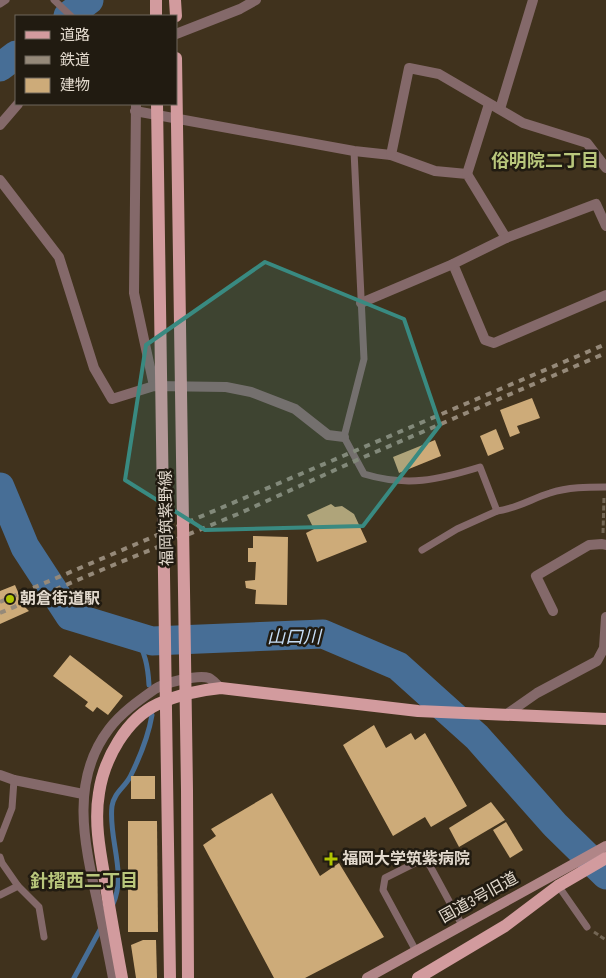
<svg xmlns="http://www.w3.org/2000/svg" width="606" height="978" viewBox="0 0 606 978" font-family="'Sofia Sans Condensed','Noto Sans JP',sans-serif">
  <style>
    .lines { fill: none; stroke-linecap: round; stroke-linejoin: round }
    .stream { stroke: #476e96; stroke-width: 5 }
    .river { stroke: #476e96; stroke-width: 29 }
    .building { fill: #cdab79 }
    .path { stroke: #736654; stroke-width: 3; stroke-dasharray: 5 2.5; stroke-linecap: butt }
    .lane { stroke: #84696a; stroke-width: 7 }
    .street { stroke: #84696a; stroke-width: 10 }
    .secondary { stroke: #b08587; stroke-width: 10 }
    .primary { stroke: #d29b9e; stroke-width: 12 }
    .rail { stroke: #958979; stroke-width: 4; stroke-dasharray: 6 6; stroke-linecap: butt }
    .primary-bridge { stroke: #d29b9e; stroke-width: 12 }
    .marked { fill: #398a81; fill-opacity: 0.2; stroke: #398a81; stroke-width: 4; stroke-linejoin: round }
    .poi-dot { fill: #b0c501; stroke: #211b11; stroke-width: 2 }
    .labels { text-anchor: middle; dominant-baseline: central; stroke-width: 5; stroke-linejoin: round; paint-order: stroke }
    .street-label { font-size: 16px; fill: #e2d9cd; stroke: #211b11 }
    .poi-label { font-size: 16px; font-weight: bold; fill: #e2d9cd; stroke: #211b11; text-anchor: start }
    .neighbourhood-label { font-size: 18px; font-weight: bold; fill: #b9c77c; stroke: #211b11 }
    .water-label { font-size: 18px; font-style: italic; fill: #c7def7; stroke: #211b11 }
  </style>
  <rect width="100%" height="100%" fill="#40321d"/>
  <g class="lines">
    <g class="stream">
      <path d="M135 636C145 652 148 666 149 685"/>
      <path d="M113 904C127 873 108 838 112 806 114 793 124 788 130 777 140 757 148 738 152 715"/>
      <path d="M74 978 101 928"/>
    </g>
    <g class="river">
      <path d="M68 16 89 0"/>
      <path d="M0 67 16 55"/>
      <path d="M0 487 25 547 70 616 152 641 323 634 398 666 477 737 555 825 606 875"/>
    </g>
  </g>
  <g class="building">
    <path d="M532 398 540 418 517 426 520 433 510 437 500 410Z"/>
    <path d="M496 429 504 449 488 456 480 436Z"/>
    <path d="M435 440 441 456 399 473 393 457Z"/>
    <path d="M331 504 335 507 342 506 354 514 367 542 317 562 306 533 314 529 307 515Z"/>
    <path d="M253 536 288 537 287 605 255 604 256 590 246 588 245 581 255 580 256 562H248V548H253Z"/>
    <path d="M15 585 24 606 29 611 0 624V591Z"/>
    <path d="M70 655 123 696 108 715 97 707 93 712 85 706 88 702 53 676Z"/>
    <path d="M374 725 386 748 411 733 415 740 425 733 467 806 431 827 425 817 393 836 343 745Z"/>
    <rect x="131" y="776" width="24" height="23"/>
    <path d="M272 793 320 876 339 863 384 937 305 978H274L203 845 216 836 211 829Z"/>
    <path d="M491 802 505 820 459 847 449 828Z"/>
    <path d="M128 821H157L158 932H128Z"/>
    <path d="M506 822 523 850 510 858 493 830Z"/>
    <path d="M143 940H156L157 978H136L131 945Z"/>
  </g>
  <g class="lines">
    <g class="path">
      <path d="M603 533 604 497"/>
      <path d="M594 932 606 940"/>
    </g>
    <g class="lane">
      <path d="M54 0 71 16"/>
      <path d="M0 4 6 0"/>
      <path d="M354 151 364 359 344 437 364 474C407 487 438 480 480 467L497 511C516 509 533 498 550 493 568 487 588 487 606 487"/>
      <path d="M422 550 457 529 497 511"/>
      <path d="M0 839 12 808 14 780"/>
      <path d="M0 857 2 863 18 886 39 907 44 937"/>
      <path d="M557 884 587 927"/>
      <path d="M0 895 18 886"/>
      <path d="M416 951 383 890 385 878 417 862 429 864 462 925"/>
    </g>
    <g class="street">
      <path d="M176 34 240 9 256 0"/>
      <path d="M136 104 134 293 154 386"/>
      <path d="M500 109 533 0"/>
      <path d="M135 111 354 151 391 155 435 171 467 174 506 238"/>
      <path d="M0 125 18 104"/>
      <path d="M391 155 409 68 439 74 523 123 587 143 606 168"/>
      <path d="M467 174 489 104"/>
      <path d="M0 180 59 257 94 368 112 399 154 386 226 387 251 392 295 409 328 435 344 437"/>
      <path d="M453 264 485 340 494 343 606 295"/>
      <path d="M361 303 453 264 506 238 596 204 606 226"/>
      <path d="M553 611 536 576 589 545 602 544 606 545"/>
      <path d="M507 714 537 693 597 661 604 648 606 617"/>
      <path d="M0 775 14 780 83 794"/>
      <path d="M113 978C108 952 103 926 97 900 84 842 70 780 109 729 121 713 138 701 155 689 164 683 198 674 209 678 213 680 217 685 221 688"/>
    </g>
    <path class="secondary" d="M367 978 606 846"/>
    <g class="primary">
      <path d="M156 0V16"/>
      <path d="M175 0 176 16"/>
      <path d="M122 978C116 945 110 913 105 880 100 852 94 822 99 793 104 759 126 719 158 704 177 695 200 690 221 688L418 711 606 719"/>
      <path d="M418 978 505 926 558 886 606 858"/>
    </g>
    <g class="rail">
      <path d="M0 602 606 344"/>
      <path d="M0 613 94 573 238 514 357 460 606 353"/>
    </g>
    <g class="primary-bridge">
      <path d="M176 58 187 790 188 978"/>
      <path d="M157 104 170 978"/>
    </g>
  </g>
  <path class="marked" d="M265 262 404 319 440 425 363 526 205 530 125 480 146 345Z"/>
  <g class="poi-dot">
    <circle cx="10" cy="599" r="5"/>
    <path d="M328.5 851.5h5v5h5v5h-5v5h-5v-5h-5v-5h5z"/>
  </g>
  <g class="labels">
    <g class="street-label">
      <text transform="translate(167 518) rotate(-91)">福岡筑紫野線</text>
      <text transform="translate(479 898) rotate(-29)">国道3号旧道</text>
    </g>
    <g class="poi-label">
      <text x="20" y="599">朝倉街道駅</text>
      <text x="342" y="859">福岡大学筑紫病院</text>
    </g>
    <g class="neighbourhood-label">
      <text x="545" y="161">俗明院二丁目</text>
      <text x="84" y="881">針摺西二丁目</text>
    </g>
    <g class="water-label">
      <text x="294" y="637">山口川</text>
    </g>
  </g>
  <rect x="15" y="15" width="162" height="90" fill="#211b11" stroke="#6e675c"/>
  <rect x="25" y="31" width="25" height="8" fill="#d29b9e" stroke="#6e675c"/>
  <text x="60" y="40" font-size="15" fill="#e2d9cd">道路</text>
  <rect x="25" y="56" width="25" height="8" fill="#958979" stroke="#6e675c"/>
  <text x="60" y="65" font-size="15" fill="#e2d9cd">鉄道</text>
  <rect x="25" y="78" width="25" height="15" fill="#cdab79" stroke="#6e675c"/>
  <text x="60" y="90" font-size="15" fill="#e2d9cd">建物</text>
</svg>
